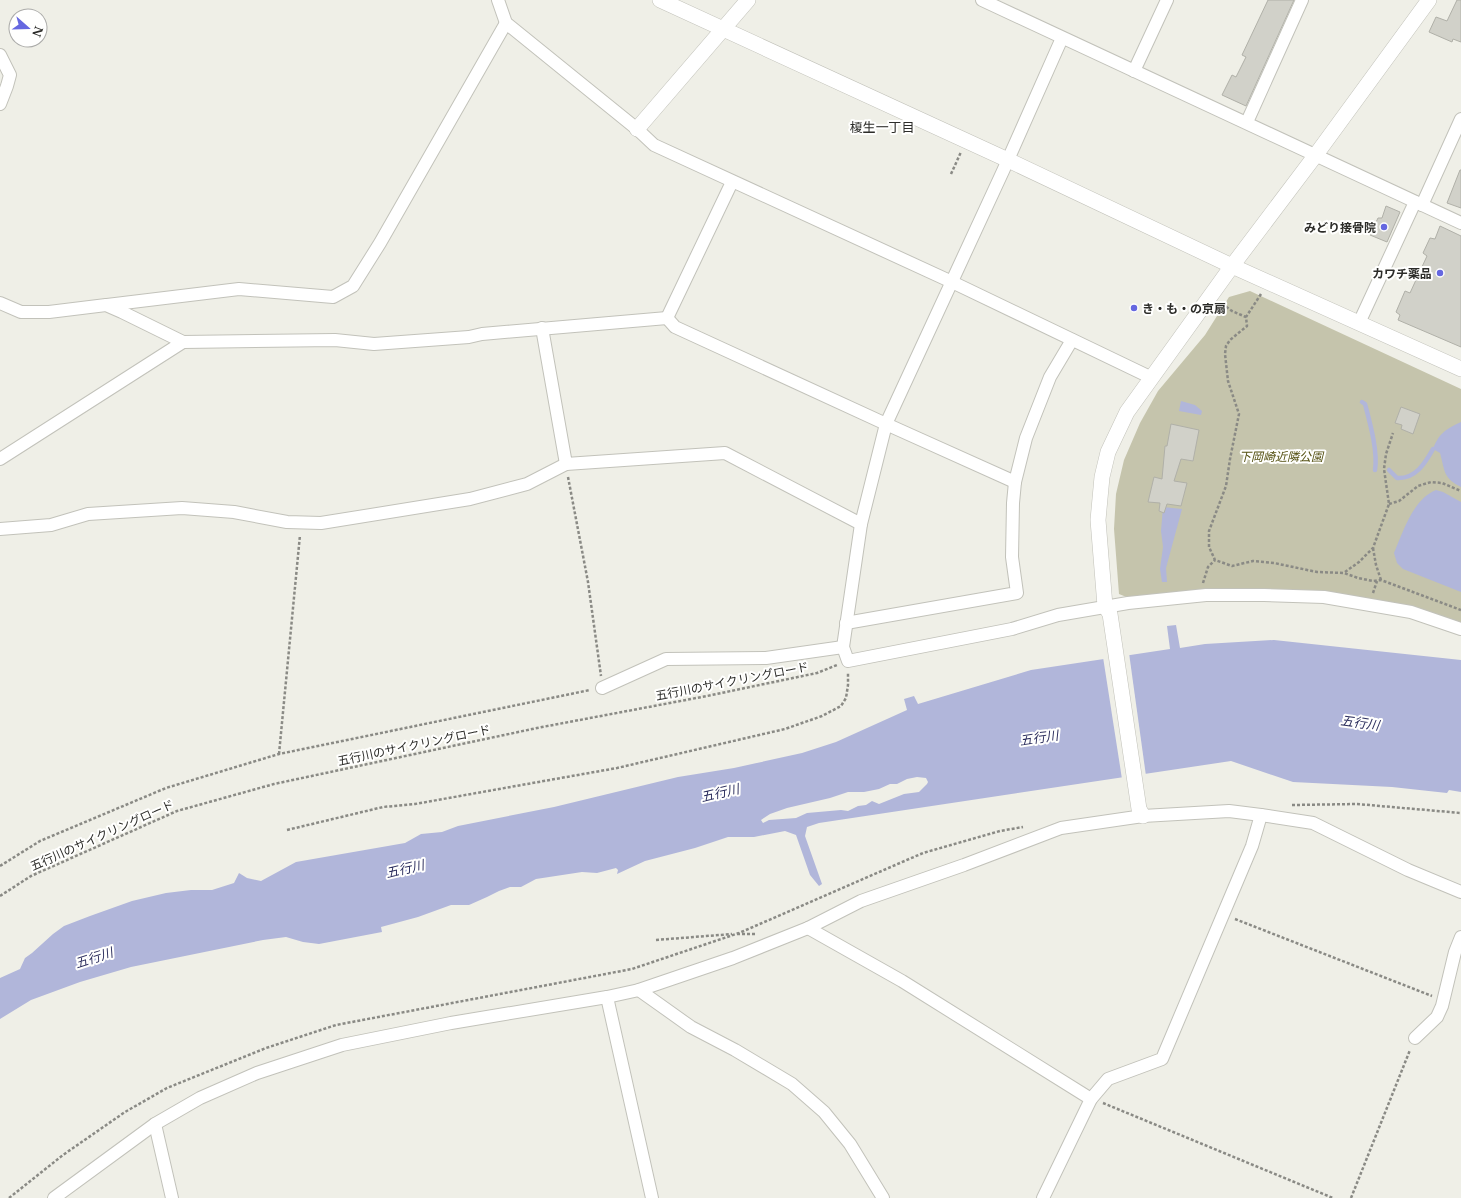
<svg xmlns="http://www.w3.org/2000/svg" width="1461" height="1198" viewBox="0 0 1461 1198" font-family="'Libre Baskerville','Noto Sans JP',serif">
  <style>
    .green { fill: #c5c4ac }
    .water { fill: #b1b6da; fill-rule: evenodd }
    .pier { fill: #efefe7 }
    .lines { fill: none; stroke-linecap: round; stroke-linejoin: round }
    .stream { stroke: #b1b6da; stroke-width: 4.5 }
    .building { fill: #d1d1c9; stroke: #b0b0a8 }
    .minor-casing { stroke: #c2c2ba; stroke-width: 14 }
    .tertiary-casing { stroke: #c2c2ba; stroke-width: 16 }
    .path { stroke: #8a8a85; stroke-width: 2.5; stroke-dasharray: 3 2; stroke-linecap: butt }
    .minor { stroke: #fff; stroke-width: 12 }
    .tertiary { stroke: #fff; stroke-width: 15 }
    .poi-dot { fill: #6567e0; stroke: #fffffe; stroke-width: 1.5 }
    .labels { text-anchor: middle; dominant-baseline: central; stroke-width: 4; stroke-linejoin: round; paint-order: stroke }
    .poi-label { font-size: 12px; font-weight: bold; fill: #2c2c29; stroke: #fffffe; text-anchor: end }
    .park-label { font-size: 12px; font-style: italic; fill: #555112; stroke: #fffffe }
    .street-label { font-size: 12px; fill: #2c2c29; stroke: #fffffe }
    .neighbourhood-label { font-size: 13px; fill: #2c2c29; stroke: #fffffe }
    .water-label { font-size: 13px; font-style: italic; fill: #2d2f5e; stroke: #fffffe }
  </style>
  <rect width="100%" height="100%" fill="#efefe7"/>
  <path class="green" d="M1250 291 1461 389V624L1414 609 1199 590 1168 593 1129 598 1119 594 1114 529 1116 494 1124 460 1140 423 1158 391 1205 335 1229 297Z"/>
  <g class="water">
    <path d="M1181 401 1195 405 1202 411 1201 415 1179 411Z"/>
    <path d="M1461 422V487C1443 478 1445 471 1440 453L1433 449C1439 433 1446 429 1461 422Z"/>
    <path d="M1436 490 1443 492 1461 502V592L1403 569 1397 563 1394 553C1403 532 1413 499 1436 490Z"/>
    <path d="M1163 507 1182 509 1166 568 1167 582H1162L1160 569 1163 547 1161 531Z"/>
    <path d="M1176 625 1180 648 1205 644 1274 640 1461 660V792L1449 790 1447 793 1392 787 1293 782 1231 761 819 823 807 827 805 836 822 884 819 886 810 875 796 835 785 831 754 837H728L695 848 645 861 617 874 618 870 616 868 597 873 582 872 536 879 521 887H510L499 891 487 897 469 905H451L418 917 381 927 382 932 319 944 303 942 286 937 263 940 131 967 80 982 31 1000 0 1019V978L20 969 25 958 32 953 53 934 64 926 90 916 132 901 166 893 191 890H212L234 883 239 873 247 878 261 881 296 862 405 843 421 834 442 832 458 826 554 807 678 777 734 768 802 753 836 742 907 710 904 699 914 696 918 704 1031 670 1170 649 1167 626ZM917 777 926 778 928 782 927 784 919 792 904 794 879 804 872 801 866 805 858 806 848 811 841 810 807 813 796 818 769 820 763 823 761 820 770 814 787 808 830 798 848 792H864L879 789 890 784H897L907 779Z"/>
  </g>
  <path class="pier" d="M1129 653 1146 776 1122 779 1103 657Z"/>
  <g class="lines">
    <g class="stream">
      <path d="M1362 402 1365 404C1370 423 1378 451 1375 470"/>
      <path d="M1389 470 1397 478C1416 479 1425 463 1433 449"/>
    </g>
  </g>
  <g class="building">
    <path d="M1268 0H1294L1246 106 1222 95 1232 75 1236 77 1246 57 1242 55Z"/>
    <path d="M1457 0H1461V42L1453 39 1452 42 1429 32 1436 17 1447 21Z"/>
    <path d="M1460 170H1461V208L1447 203Z"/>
    <path d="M1386 206 1400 212 1387 242 1370 235 1378 218H1382Z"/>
    <path d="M1440 226 1461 236V347L1398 320 1400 315 1396 312 1405 291 1410 293 1427 256 1423 253 1430 238 1435 239Z"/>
    <path d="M1401 407 1420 414 1413 434 1401 429 1402 425 1395 423Z"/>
    <path d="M1171 424 1199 430 1193 461 1181 459 1174 481 1187 483 1181 506 1167 504 1164 513 1159 511 1160 503 1148 502 1154 477 1162 479 1165 446H1167Z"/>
  </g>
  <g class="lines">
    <g class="minor-casing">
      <g id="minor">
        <path d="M498 0 506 23 637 129 654 145 952 282 1152 378"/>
        <path d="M982 0 1461 223"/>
        <path d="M1062 38 1003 171 886 424 861 524 843 647 848 661 1012 629 1058 615 1128 603 1206 595H1264L1324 597 1411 612 1461 629"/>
        <path d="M0 55 10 75 7 86 0 104"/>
        <path d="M1134 71 1167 0"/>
        <path d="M1247 122 1302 0"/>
        <path d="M1422 205 1461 119"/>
        <path d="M0 303 21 312H49L106 305 122 312 183 342 335 340 374 344 469 337 482 334 667 318"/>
        <path d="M107 305 239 289 333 297 353 286 380 243 506 23"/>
        <path d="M667 318 675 327 886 424 1015 482"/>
        <path d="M667 318 732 182"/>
        <path d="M1359 323 1415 202"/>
        <path d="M542 328 566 464 725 453 861 524"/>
        <path d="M0 459 183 342"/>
        <path d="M0 529 51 525 88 514 182 508 234 512 287 522 321 523 470 499 527 484 566 464"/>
        <path d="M846 623 1017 593 1012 557 1013 503 1015 482 1026 438 1050 377 1072 340"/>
        <path d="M602 688 666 659 766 658 843 647"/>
        <path d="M808 928 902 981 1091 1099"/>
        <path d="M639 990 691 1027 735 1050 792 1084 824 1112 850 1144 883 1198"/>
        <path d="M607 997 652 1198"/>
        <path d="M1415 1038 1437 1017 1442 1006 1455 952 1461 937"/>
        <path d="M155 1124 172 1198"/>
        <path d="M54 1198 155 1124 200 1098 257 1073 342 1045 451 1023 607 997 639 990 733 958 808 928 861 901 964 865 1061 828 1143 816 1229 811 1261 815 1313 823 1408 870 1461 892"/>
        <path d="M1043 1198 1091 1099 1108 1079 1162 1059 1252 846 1261 815"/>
      </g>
    </g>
    <g class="tertiary-casing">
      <g id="tertiary">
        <path d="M660 0 1008 160 1232 266 1461 369"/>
        <path d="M637 129 748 0"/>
        <path d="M1143 816 1139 809 1110 614 1105 606 1098 520 1102 477 1108 452 1127 412 1232 266 1315 156 1429 0"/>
      </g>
    </g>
    <g class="path">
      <path d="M951 174 961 152"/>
      <path d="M1261 294 1246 317 1247 326 1230 340 1226 346 1225 354 1228 381 1239 414 1230 459 1226 486 1209 531V547L1215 560 1232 566 1253 561 1274 563 1317 572 1344 573 1358 578 1373 581 1381 580 1461 610"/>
      <path d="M1222 304 1232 311 1246 317"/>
      <path d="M568 477 588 582 601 676"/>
      <path d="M1389 504 1399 501 1418 486 1431 482 1442 483 1461 491"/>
      <path d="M1373 548 1376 565 1381 580"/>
      <path d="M1345 572 1359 562 1373 548 1389 504 1384 469 1386 454 1393 433"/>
      <path d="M1203 583 1208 567 1215 560"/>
      <path d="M1373 593 1377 581"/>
      <path d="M279 754 300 535"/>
      <path d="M1292 805 1357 804 1461 813"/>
      <path d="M287 830 383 807 415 804 617 768 785 729 822 716 841 706 846 698 848 685V672"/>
      <path d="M0 866 40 841 166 788 279 754 590 690"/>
      <path d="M0 896 31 876 177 811 274 784 537 728 707 696 817 673 837 665"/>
      <path d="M1235 919 1432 996"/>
      <path d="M737 934H756"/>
      <path d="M656 940 732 934"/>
      <path d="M1103 1103 1333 1198"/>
      <path d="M9 1198 63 1155 125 1112 167 1088 266 1048 336 1025 632 969 739 933 923 853 1000 831 1023 827"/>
      <path d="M1351 1198 1410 1050"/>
    </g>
    <use href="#minor" class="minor"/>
    <use href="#tertiary" class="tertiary"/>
  </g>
  <g class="poi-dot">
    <circle cx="1384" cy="227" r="4"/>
    <circle cx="1440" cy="273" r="4"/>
    <circle cx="1134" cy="308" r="4"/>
  </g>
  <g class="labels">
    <g class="poi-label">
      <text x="1376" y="227">みどり接骨院</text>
      <text x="1432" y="273">カワチ薬品</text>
      <text x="1142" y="308" text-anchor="start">き・も・の京扇</text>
    </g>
    <g class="park-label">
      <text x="1281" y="456">下岡崎近隣公園</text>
    </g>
    <g class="street-label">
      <text transform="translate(732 681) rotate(-11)">五行川のサイクリングロード</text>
      <text transform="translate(414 745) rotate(-12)">五行川のサイクリングロード</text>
      <text transform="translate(102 835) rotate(-24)">五行川のサイクリングロード</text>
    </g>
    <g class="neighbourhood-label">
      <text x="882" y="127">榎生一丁目</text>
    </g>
    <g class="water-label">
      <text transform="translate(1360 723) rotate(8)">五行川</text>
      <text transform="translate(1039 738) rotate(-8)">五行川</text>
      <text transform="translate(720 793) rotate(-13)">五行川</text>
      <text transform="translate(405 869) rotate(-13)">五行川</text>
      <text transform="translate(94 958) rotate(-18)">五行川</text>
    </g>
  </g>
  <g transform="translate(28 28) rotate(110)"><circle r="19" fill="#fffffe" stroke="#ababa9"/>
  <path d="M0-3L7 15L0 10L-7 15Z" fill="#6567e0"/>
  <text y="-6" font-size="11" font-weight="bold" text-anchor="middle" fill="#2c2c29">N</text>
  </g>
</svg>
